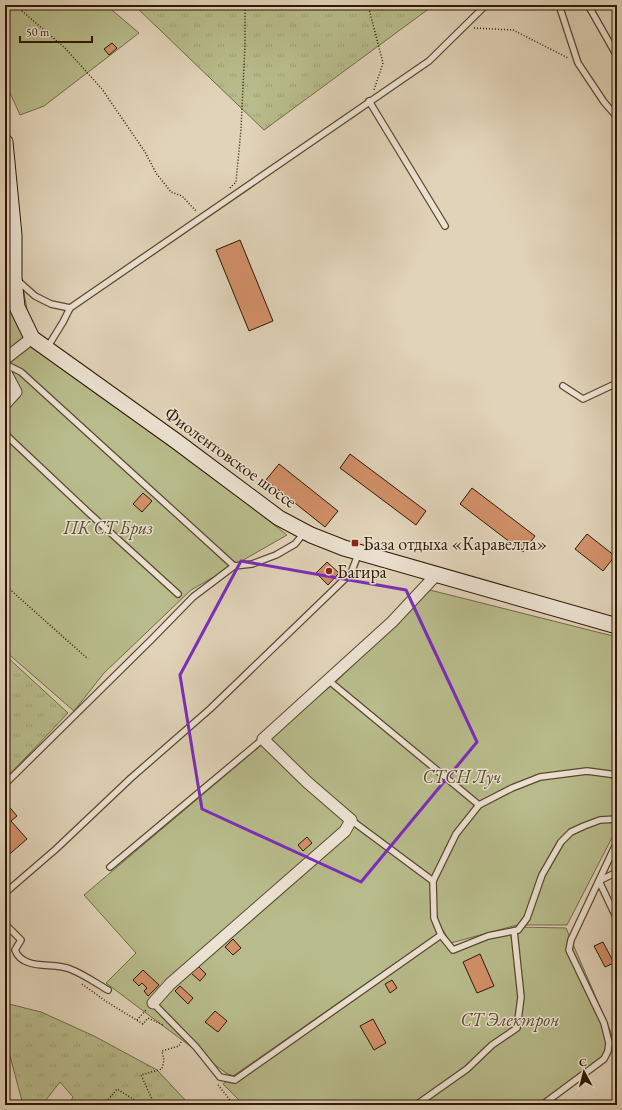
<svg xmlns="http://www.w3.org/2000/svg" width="622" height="1110" viewBox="0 0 622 1110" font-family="'EB Garamond',serif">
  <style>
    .grass { fill: url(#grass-tufts); stroke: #726a47 }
    .garden { fill: #b8bb8b; stroke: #726a47 }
    .building { fill: #d29069; stroke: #2d1903 }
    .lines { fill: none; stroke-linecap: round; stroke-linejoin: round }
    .service-casing { stroke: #5a4830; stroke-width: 8 }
    .minor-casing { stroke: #5a4830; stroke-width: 13 }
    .secondary-casing { stroke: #2d1903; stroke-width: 17 }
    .path { stroke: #2d1903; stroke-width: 1.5; stroke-dasharray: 1 2; stroke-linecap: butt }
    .service { stroke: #ece2d2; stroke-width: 5.5 }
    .minor { stroke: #ece2d2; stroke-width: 11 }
    .secondary { stroke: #ece2d2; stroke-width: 15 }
    .marked { fill: none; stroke: #7b2cbf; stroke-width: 3; stroke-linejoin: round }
    .poi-dot { fill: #8f2418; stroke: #ece2d2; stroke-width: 1.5 }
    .labels { text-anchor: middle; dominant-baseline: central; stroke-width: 3; stroke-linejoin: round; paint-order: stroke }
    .street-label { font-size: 18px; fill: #2d1903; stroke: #ece2d2 }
    .park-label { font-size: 18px; font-style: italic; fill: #574a2c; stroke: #ece2d2 }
    .poi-label { font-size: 18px; fill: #2d1903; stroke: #ece2d2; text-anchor: start }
  </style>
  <defs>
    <pattern id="grass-tufts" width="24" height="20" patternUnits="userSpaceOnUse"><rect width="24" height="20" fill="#b8bb8b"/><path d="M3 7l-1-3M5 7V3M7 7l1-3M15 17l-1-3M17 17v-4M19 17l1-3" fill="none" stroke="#9ea076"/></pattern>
  </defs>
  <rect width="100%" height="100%" fill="#e1d3b9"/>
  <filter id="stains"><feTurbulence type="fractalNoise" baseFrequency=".005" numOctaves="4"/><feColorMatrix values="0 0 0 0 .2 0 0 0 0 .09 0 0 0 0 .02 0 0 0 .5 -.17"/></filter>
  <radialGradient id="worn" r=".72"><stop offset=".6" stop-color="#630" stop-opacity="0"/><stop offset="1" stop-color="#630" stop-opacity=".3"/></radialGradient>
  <g class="grass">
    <path d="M134 5H434L264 130Z"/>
    <path d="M5 655 68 713 7 777H5Z"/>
    <path d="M5 1003 41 1012 94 1036 157 1070 190 1105H125L124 1104 122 1105H69L73 1097 60 1082 42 1105H28L22 1101 10 1056 5 1058Z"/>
  </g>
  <g class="garden">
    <path d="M5 5H106L139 33 44 106 20 115 5 82Z"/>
    <path d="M5 175 14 235 32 338 47 348 287 535 191 590 104 673 74 711 5 651Z"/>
    <path d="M430 590 617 637V828L567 925H517L451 943 454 946 515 927 566 928 610 1030 613 1041 611 1053 538 1105H244L223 1084 443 933 450 942 443 930 233 1076 226 1073 106 983 136 953 84 895 338 680Z"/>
  </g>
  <g class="building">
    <path d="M112 43 117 48 109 55 104 49Z"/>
    <path d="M240 240 273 321 249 331 216 250Z"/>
    <path d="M350 454 426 511 416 525 340 468Z"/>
    <path d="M279 464 338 511 325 527 266 480Z"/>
    <path d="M472 488 535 536 523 552 460 504Z"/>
    <path d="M143 493 152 501 142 512 133 504Z"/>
    <path d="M587 534 615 556 603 571 575 549Z"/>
    <path d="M327 562 339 573 328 585 316 573Z"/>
    <path d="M5 802 17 816 11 821 27 839 5 858Z"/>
    <path d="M307 837 312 843 303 851 298 845Z"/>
    <path d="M233 939 241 948 233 955 225 947Z"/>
    <path d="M603 942 614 963 605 967 594 946Z"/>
    <path d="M480 954 494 986 477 993 463 962Z"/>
    <path d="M198 966 206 974 200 981 191 973Z"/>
    <path d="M143 970 159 985 148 996 144 991 147 988 142 983 139 986 133 980Z"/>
    <path d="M392 980 397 988 390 993 385 984Z"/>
    <path d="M180 986 193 998 188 1004 175 991Z"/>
    <path d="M215 1011 227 1021 218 1032 205 1022Z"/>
    <path d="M373 1019 386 1043 374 1050 360 1026Z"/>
  </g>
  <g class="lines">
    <g class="service-casing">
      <g id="service">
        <path d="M559 5 578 63 604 102 617 117"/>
        <path d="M588 5 617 56"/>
        <path d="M369 101 445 226"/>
        <path d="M17 280 35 296 51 304 70 308"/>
        <path d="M47 348 63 322 70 308 429 61 486 5"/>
        <path d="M5 364 21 372 234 566 252 564 276 555 295 544 304 533"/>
        <path d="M563 386 583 399 617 383"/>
        <path d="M5 434 90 514 178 594"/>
        <path d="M328 680 479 805"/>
        <path d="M617 775 587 771 540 777 512 788 479 805 456 834 433 881 434 918 441 935 453 950 488 936 518 930 527 918 542 875 561 842 571 832 584 826 600 820 617 819"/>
        <path d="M5 784 152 639 193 597 234 566"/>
        <path d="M351 820 433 881"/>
        <path d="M110 867 263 739"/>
        <path d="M617 872 599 881 617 919"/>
        <path d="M5 893 56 849 131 778 210 709 351 573 359 552"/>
        <path d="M5 924 21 940 15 950C23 971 53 962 70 969 83 974 96 983 108 990"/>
        <path d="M153 1003 196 1047 220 1077 235 1080 441 935"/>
        <path d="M416 1105 467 1069 492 1045 517 1028 521 997 514 931"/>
        <path d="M542 1105 604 1059 608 1051 609 1043 604 1023 569 950 571 940 617 842"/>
      </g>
    </g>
    <g class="minor-casing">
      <g id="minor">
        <path d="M5 359 32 338"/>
        <path d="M5 371 16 392 5 404"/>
        <path d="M153 1003 170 984 345 831 351 820 307 782 263 739 392 622 437 574"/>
      </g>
    </g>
    <g class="secondary-casing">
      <path id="secondary" d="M5 142 14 235V278L17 307 32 338 176 441 279 518 311 535 344 548 617 626"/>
    </g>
    <g class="path">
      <path d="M15 5 65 48 102 89 145 152 156 173 171 192 182 196 196 211"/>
      <path d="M368 5 383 63 374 90"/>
      <path d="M474 28 513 30 568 58"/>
      <path d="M230 188 236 182 241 129 245 45V5"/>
      <path d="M5 585 88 659"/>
      <path d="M82 984 107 1002 143 1024 148 1018 163 1025"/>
      <path d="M137 1020 146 1010"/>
      <path d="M218 1085 230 1100 239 1105"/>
      <path d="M114 1105 113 1102 108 1100 117 1089 138 1102 150 1104 152 1099 141 1075 162 1069 164 1060 162 1051 179 1046 181 1042"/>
    </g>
    <use href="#service" class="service"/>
    <use href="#minor" class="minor"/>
    <use href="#secondary" class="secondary"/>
  </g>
  <path class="marked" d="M241 561 406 590 477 742 361 882 202 809 180 675Z"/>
  <g class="poi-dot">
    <rect x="351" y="539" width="8" height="8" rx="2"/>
    <circle cx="329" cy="571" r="4"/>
  </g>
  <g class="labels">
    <g class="street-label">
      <text transform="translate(231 457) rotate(36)">Фиолентовское шоссе</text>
    </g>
    <g class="park-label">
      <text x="108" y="527">ПК СТ Бриз</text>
      <text x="462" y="776">СТСН Луч</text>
      <text x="510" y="1019">СТ Электрон</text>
    </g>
    <g class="poi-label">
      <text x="363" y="543">База отдыха «Каравелла»</text>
      <text x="337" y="571">Багира</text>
    </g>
  </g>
  <rect width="622" height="1110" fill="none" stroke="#e1d3b9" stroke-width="20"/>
  <rect x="6" y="6" width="610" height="1098" fill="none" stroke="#2d1903" stroke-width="2"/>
  <rect x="10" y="10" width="602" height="1090" fill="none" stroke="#2d1903"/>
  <g transform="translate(584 1072) rotate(353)" stroke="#ece2d2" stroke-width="3" paint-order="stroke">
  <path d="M0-3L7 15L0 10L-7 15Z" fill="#2d1903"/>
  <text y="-6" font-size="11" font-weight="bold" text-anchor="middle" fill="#2d1903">С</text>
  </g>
  <path d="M20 36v6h72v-6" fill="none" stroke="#2d1903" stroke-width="2"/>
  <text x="26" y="36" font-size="12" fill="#2d1903" stroke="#ece2d2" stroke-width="3" paint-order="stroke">50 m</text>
  <rect width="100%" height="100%" filter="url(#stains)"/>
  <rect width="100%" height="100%" fill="url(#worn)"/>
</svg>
